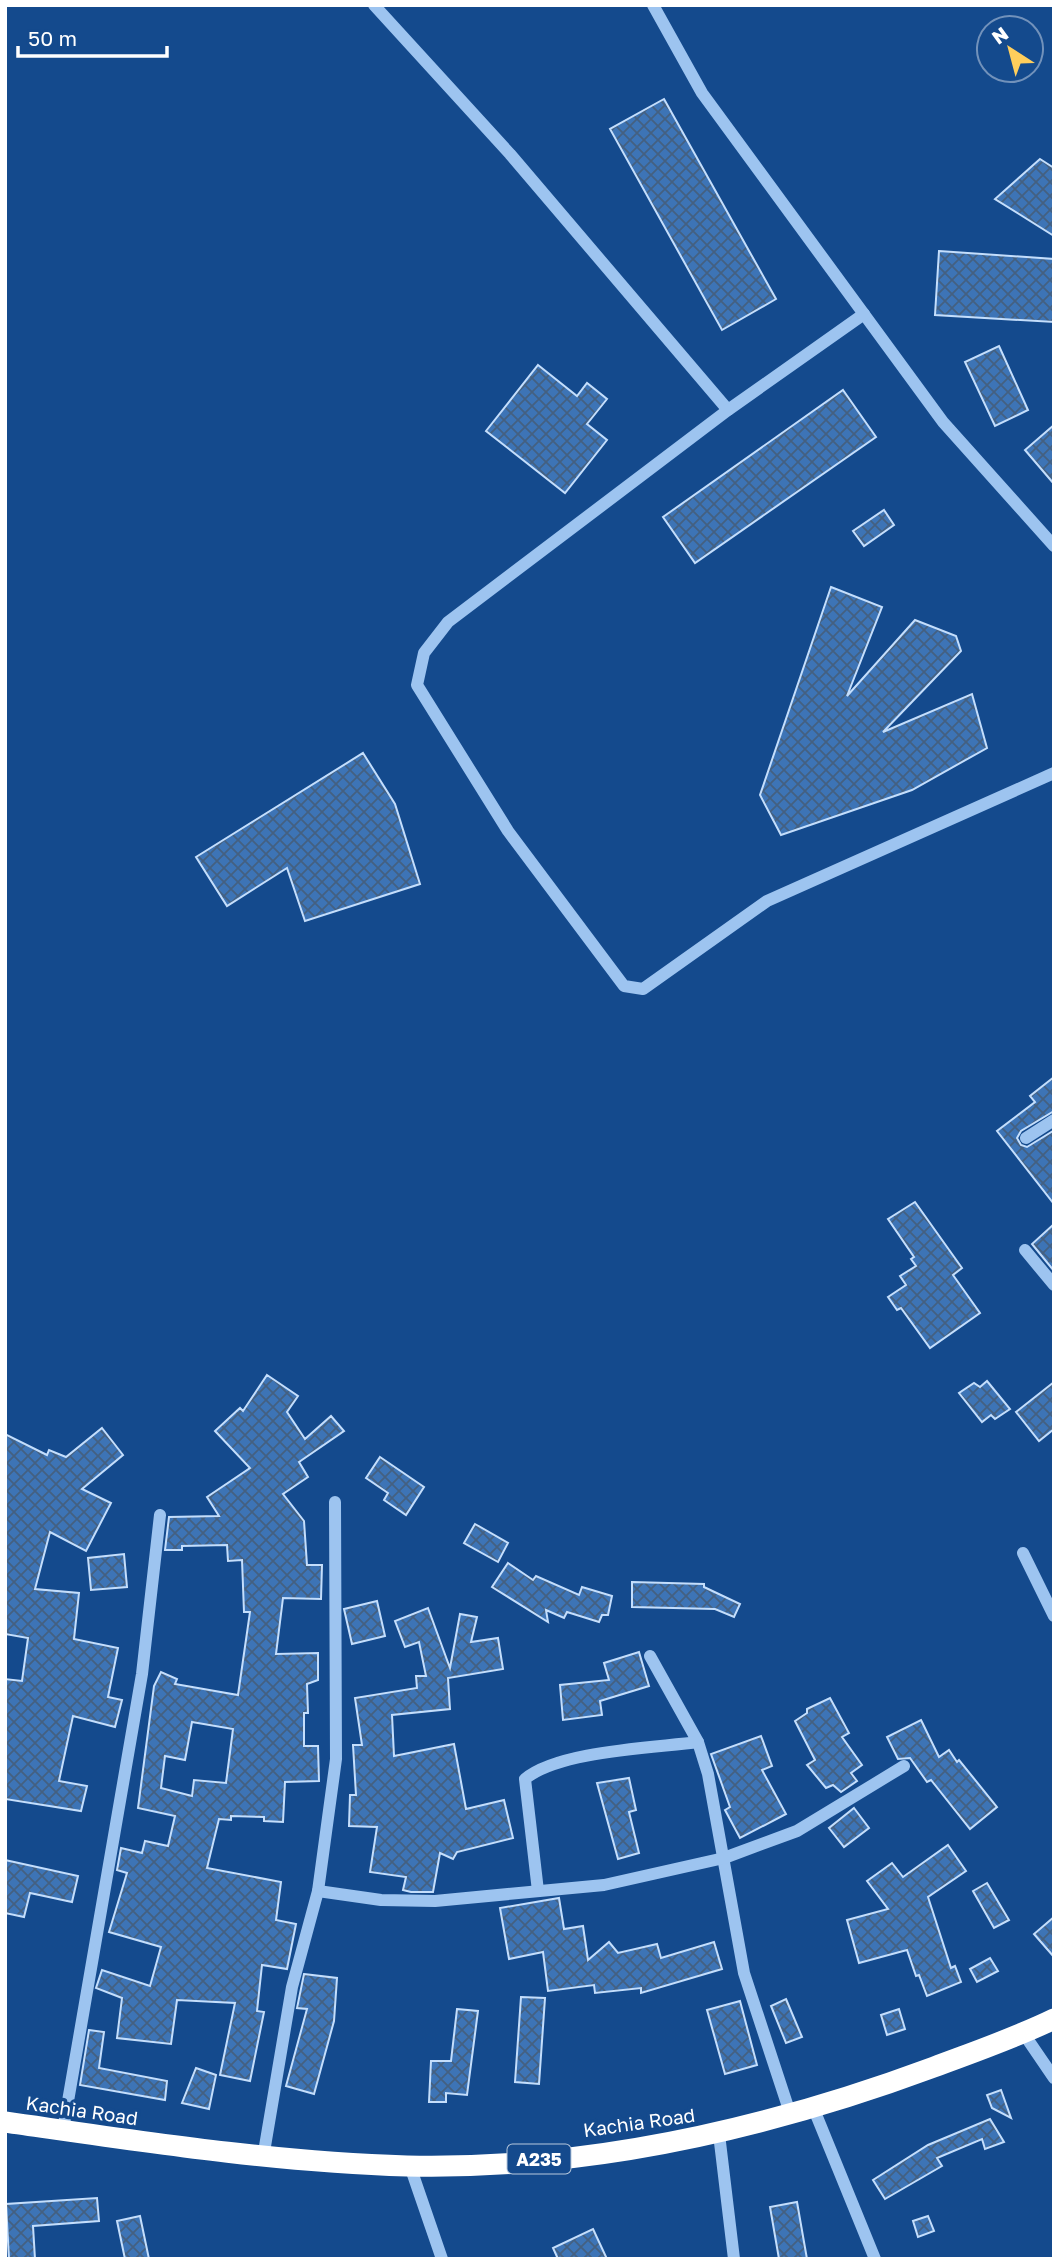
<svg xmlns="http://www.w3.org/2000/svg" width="1059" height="2264" viewBox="0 0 1059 2264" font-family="'Golos Text',sans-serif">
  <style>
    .building { fill: url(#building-cross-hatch); stroke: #c4defc; stroke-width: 2; fill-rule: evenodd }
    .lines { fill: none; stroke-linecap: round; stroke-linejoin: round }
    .minor { stroke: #9dc4f0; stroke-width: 12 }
    .highway { stroke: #fff; stroke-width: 21 }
    .labels { text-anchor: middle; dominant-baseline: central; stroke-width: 7; stroke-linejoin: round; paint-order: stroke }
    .shield { fill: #144a8d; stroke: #b8c9dd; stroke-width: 2 }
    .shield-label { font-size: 18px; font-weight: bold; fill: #fff }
    .street-label { font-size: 19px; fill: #fff; stroke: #144a8d }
  </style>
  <defs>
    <pattern id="building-cross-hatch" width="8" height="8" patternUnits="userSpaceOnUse" patternTransform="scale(1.75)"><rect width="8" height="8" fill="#3d74b6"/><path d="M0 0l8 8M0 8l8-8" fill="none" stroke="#446081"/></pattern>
  </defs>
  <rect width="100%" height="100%" fill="#144a8d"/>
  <g class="building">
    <path d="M664 99 776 299 722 330 610 129Z"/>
    <path d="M1040 159 1054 168V236L995 199Z"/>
    <path d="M939 251 1054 259V322L935 315Z"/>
    <path d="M999 346 1028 410 995 426 965 362Z"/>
    <path d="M538 365 577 396 587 383 607 399 587 424 607 440 565 493 486 431Z"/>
    <path d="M843 390 876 437 695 563 663 517Z"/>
    <path d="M1054 425V484L1025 450Z"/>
    <path d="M884 510 894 525 864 546 853 531Z"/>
    <path d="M831 587 882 607 847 696 915 620 956 636 961 651 883 732 972 694 987 748 912 790 781 835 760 795Z"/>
    <path d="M363 753 395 804 420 884 305 921 287 868 227 906 196 857Z"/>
    <path d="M1054 1077V1111L1021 1131 1017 1138 1021 1145 1027 1147 1053 1131 1054 1204 997 1131 1035 1102 1030 1096Z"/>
    <path d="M915 1202 962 1268 953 1275 980 1313 930 1348 901 1308 897 1310 888 1297 906 1285 900 1276 916 1266 911 1259 914 1257 888 1219Z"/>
    <path d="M1054 1224V1271L1032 1244Z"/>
    <path d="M267 1375 298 1396 287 1412 305 1439 331 1416 344 1431 299 1462 308 1477 283 1494 304 1521 307 1565H322L321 1599 283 1598 276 1654 318 1653V1680L307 1684 308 1713H304V1746H318L319 1781 285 1782 283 1822 264 1821V1817L231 1816V1820L219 1819 207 1868 281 1882 276 1920 296 1924 287 1969 262 1965 257 2011 264 2012 250 2081 220 2075 235 2003 177 2000 171 2044 117 2038 122 1998 96 1988 102 1970 150 1986 161 1947 109 1932 127 1873 117 1870 121 1848 142 1853 145 1841 168 1846 175 1816 138 1808 154 1686 161 1672 177 1679 175 1684 238 1695 250 1612H244L242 1560 228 1561 227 1545 182 1546V1550H165L169 1517 219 1516 207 1497 250 1468 215 1431 240 1408 243 1411ZM192 1722 233 1729 226 1783 194 1780 192 1796 161 1788 165 1756 185 1760Z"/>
    <path d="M987 1381 1010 1409 995 1419 991 1415 982 1422 959 1393 974 1383 980 1387Z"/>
    <path d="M1054 1382V1429L1039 1441 1016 1412Z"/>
    <path d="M102 1428 123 1455 82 1489 111 1503 86 1551 50 1532 35 1589 79 1593 74 1639 118 1648 108 1697 122 1700 115 1727 73 1716 59 1781 87 1786 81 1811 5 1799V1679L22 1681 28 1638 5 1634V1434L47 1455 49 1450 66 1457Z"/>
    <path d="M380 1457 424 1487 406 1515 384 1500 388 1493 366 1478Z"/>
    <path d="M475 1524 508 1543 498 1562 464 1543Z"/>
    <path d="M124 1554 127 1587 91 1590 88 1558Z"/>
    <path d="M508 1563 533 1580 536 1576 579 1595 582 1587 612 1596 608 1615H602L599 1622 567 1612 564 1618 546 1610 548 1622 492 1587Z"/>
    <path d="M632 1582 704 1584V1587L740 1604 734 1617 715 1609 632 1607Z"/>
    <path d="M377 1601 385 1636 352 1644 344 1609Z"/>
    <path d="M428 1608 450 1668 460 1614 477 1617 471 1642 498 1638 503 1669 448 1678 450 1709 392 1715 394 1756 454 1744 466 1809 504 1800 513 1838 457 1852 453 1859 440 1853 433 1892H411L403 1890 406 1877 370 1872 377 1827 349 1826 350 1795H356L353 1745H362L355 1698 417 1688 416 1676H426L419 1642 405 1647 395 1621Z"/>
    <path d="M639 1652 649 1686 600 1701 602 1715 563 1720 560 1685 609 1680 604 1663Z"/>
    <path d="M830 1698 849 1733 842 1737 862 1765 851 1773 857 1781 841 1792 833 1785 826 1788 807 1765 815 1760 795 1721 807 1713V1709Z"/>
    <path d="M921 1720 939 1757 949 1750 957 1762 959 1760 997 1807 970 1829 931 1780 927 1782 910 1758 898 1759 887 1737Z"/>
    <path d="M761 1736 772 1766 762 1770 786 1814 740 1838 725 1810 730 1807 711 1754Z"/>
    <path d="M629 1778 636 1810 629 1812 639 1853 618 1859 597 1783Z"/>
    <path d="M854 1808 869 1828 844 1847 829 1828Z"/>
    <path d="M948 1845 966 1871 928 1897 951 1968 955 1966 961 1982 927 1996 919 1975 916 1976 907 1950 859 1963 847 1920 888 1909 867 1881 892 1863 903 1877Z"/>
    <path d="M5 1860 78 1876 72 1902 30 1893 24 1917 5 1913Z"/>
    <path d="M987 1883 1009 1920 994 1928 973 1891Z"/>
    <path d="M559 1898 564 1929 583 1926 588 1960 609 1942 618 1953 657 1944 661 1958 714 1942 722 1969 641 1993V1988L595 1993 594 1985 548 1991 543 1952 509 1959 500 1908Z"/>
    <path d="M1054 1917V1957L1034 1934Z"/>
    <path d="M990 1958 998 1971 977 1982 970 1969Z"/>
    <path d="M304 1974 337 1978 334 2021 314 2094 286 2086 307 2009 297 2008Z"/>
    <path d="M521 1997 545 1998 539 2084 515 2082Z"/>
    <path d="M786 1999 802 2037 786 2043 771 2006Z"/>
    <path d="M740 2001 757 2065 725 2074 707 2010Z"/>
    <path d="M457 2009 478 2011 467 2095 446 2093V2102H429L431 2061H451Z"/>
    <path d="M899 2009 905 2029 887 2035 881 2015Z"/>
    <path d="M89 2030 104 2032 99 2068 167 2081 165 2100 80 2085Z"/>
    <path d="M196 2068 216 2075 209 2109 182 2103Z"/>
    <path d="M1001 2090 1011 2118 992 2108 987 2095Z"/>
    <path d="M990 2119 1004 2142 985 2149 982 2139 937 2158 942 2166 885 2199 873 2180 928 2145Z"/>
    <path d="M97 2198 99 2221 33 2226 35 2259H9L6 2204Z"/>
    <path d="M797 2202 807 2259H779L770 2207Z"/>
    <path d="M140 2216 149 2259H125L117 2221Z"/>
    <path d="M928 2216 934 2231 918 2237 913 2221Z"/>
    <path d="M593 2229 607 2259H558L553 2248Z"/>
  </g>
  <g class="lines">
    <g class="minor">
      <path d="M374 5 510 154 728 410"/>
      <path d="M653 5 702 93 943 422 1054 546"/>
      <path d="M864 314 728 410 448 622 424 653 417 685 508 831 612 970 624 986 643 989 767 901 1054 773"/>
      <path d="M1026 1138 1054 1120"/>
      <path d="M1025 1250 1054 1285"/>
      <path d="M1023 1553 1054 1616"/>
      <path d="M650 1656 698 1742 708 1774 744 1973 790 2113"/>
      <path d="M318 1891 381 1900 435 1901 604 1885 724 1858 797 1831 904 1766"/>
      <path d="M538 1891 525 1779C558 1751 652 1748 698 1742"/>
      <path d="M1024 2034 1054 2078"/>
      <path d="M813 2107 875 2259"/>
      <path d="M63 2130 142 1674 160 1515"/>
      <path d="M719 2134 734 2259"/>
      <path d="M263 2158 292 1987 318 1891 336 1759 335 1502"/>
      <path d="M410 2166 442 2259"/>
    </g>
    <path class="highway" d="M5 2122C139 2141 272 2162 407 2166 586 2170 767 2129 934 2067 974 2052 1015 2038 1054 2019"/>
  </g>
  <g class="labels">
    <rect class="shield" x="507.5" y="2144.5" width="63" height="29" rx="5"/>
    <g class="shield-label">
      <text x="539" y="2159">A235</text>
    </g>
    <g class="street-label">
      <text transform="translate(82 2110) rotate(8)">Kachia Road</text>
      <text transform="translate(639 2122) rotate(-8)">Kachia Road</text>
    </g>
  </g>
  <rect width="1059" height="2264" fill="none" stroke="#ffffff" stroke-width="14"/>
  <g transform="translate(1010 49) rotate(324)"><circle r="33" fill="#144a8d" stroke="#7292bb" stroke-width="2"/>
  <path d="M0-5L12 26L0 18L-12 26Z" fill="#ffce5c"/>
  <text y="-10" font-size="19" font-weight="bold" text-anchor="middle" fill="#ffffff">N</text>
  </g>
  <path d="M18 46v10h149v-10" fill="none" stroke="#ffffff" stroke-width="3.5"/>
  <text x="28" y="46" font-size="21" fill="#ffffff" stroke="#144a8d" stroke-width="5" paint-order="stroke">50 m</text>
</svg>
